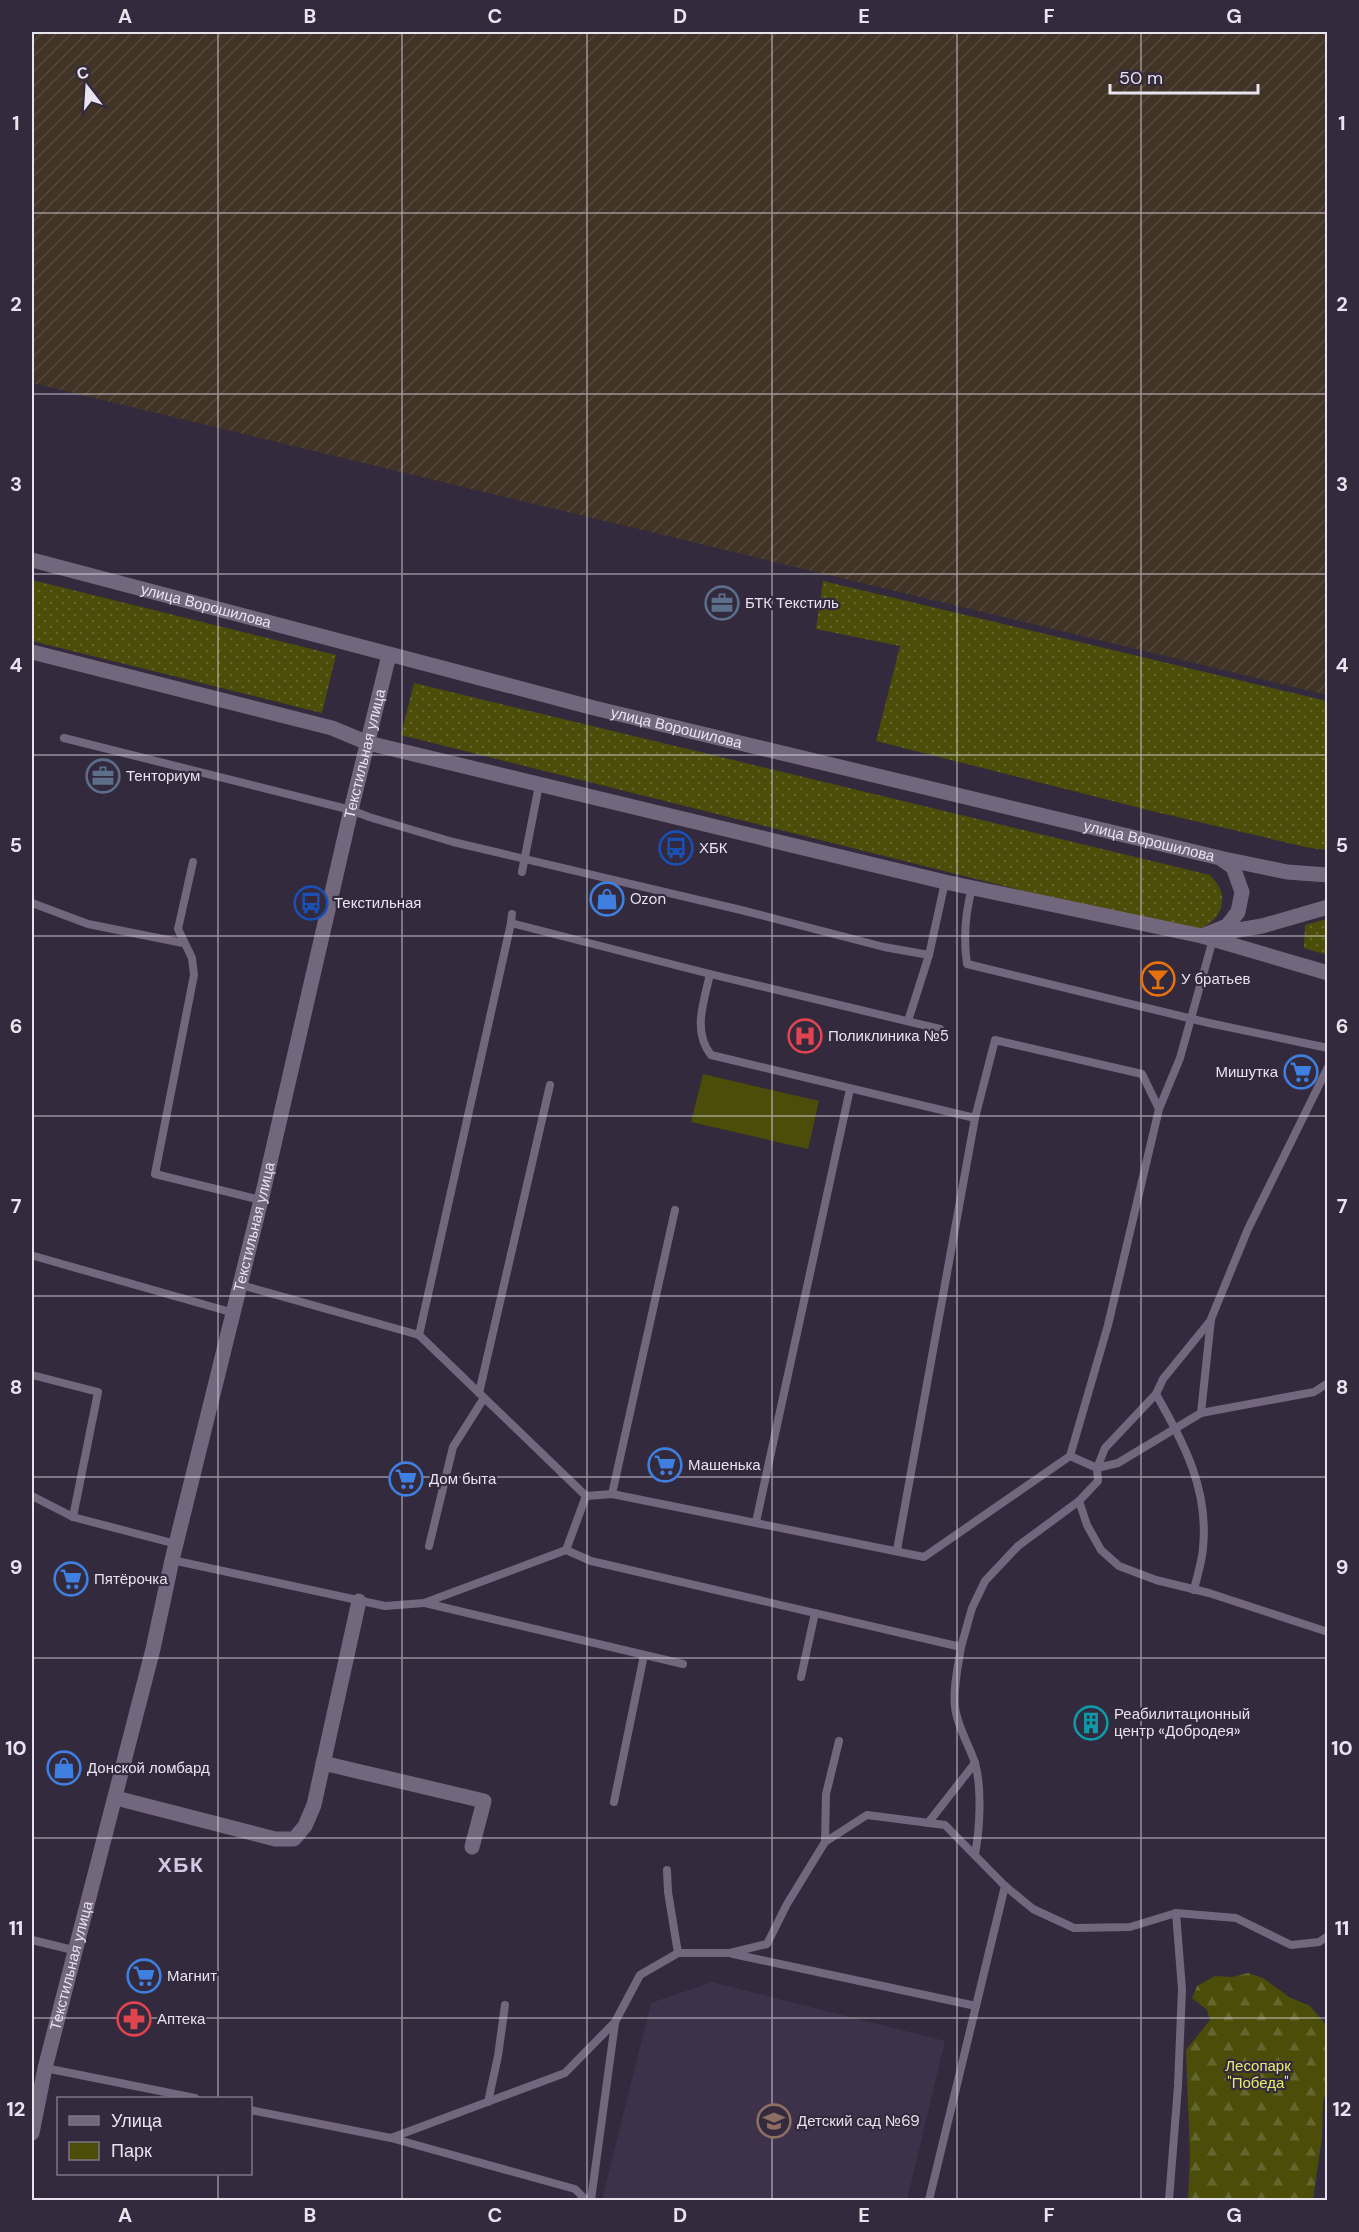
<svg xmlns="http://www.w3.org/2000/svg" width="1359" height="2232" viewBox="0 0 1359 2232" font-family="'DM Sans',sans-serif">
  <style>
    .built { fill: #3e324b }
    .industrial { fill: url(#industrial-furrows) }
    .green { fill: url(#green-dots) }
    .forest { fill: url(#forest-firs) }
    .pitch { fill: #4b4d09 }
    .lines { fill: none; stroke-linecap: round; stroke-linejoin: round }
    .service { stroke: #72677d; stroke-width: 8 }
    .minor { stroke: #72677d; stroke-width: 15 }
    .secondary { stroke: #72677d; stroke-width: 15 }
    .grid { fill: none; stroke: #e8e3ef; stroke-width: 1.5; stroke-opacity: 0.55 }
    .labels { text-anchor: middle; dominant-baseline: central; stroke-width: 4.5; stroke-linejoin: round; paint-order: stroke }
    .poi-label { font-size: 15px; fill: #e8e3ef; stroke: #342a3d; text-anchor: start }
    .street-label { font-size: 15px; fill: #e8e3ef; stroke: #342a3d }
    .park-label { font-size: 15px; fill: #e7ec70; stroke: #342a3d }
    .district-label { font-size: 21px; font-weight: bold; letter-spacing: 1.5px; fill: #d4c9e2; stroke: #342a3d }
    .neatline { fill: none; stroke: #e8e3ef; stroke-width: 2 }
    .grid-label { font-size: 20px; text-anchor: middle; font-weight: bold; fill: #e8e3ef }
  </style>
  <defs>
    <pattern id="industrial-furrows" width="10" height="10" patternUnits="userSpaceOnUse" patternTransform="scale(1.5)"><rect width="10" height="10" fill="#413426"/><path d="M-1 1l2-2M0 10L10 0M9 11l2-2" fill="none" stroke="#53483b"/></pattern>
    <pattern id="green-dots" width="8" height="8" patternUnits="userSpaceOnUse" patternTransform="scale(1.5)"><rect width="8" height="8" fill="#4b4d09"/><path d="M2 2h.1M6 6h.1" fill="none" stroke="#65662d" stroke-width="1.8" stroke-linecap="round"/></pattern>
    <pattern id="forest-firs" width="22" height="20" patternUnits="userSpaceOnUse" patternTransform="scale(1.5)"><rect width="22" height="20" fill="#4b4d09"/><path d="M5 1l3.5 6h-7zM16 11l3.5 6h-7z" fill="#65662d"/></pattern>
  </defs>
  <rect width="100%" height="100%" fill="#342a3d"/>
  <path class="built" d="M712 1982 945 2041 907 2200H602L651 2003Z"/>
  <path class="industrial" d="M32 32H1327V695L32 383Z"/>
  <g class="green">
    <path d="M32 580 336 655 322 713 32 641Z"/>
    <path d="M823 581 1327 701V850L1310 848 1156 812 876 741 900 646 816 629Z"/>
    <path d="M414 683 1210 875C1213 879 1217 883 1219 887 1228 903 1217 923 1200 928 1193 930 1184 929 1176 929L401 735Z"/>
    <path d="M1327 919V955L1304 948 1305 925Z"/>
  </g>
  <path class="forest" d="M1248 1973 1263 1978 1289 1997 1310 2006 1327 2026V2089L1323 2102 1322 2137 1313 2200H1188L1190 2157 1186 2050 1210 2020 1207 2010 1192 1998 1197 1986 1215 1976 1232 1977Z"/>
  <path class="pitch" d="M703 1074 819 1101 808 1149 691 1122Z"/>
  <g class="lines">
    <g class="service">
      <path d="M64 738 351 810 369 817 453 842 741 910 884 947 929 955"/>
      <path d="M193 862 178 929 192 958 194 975 155 1174 261 1200"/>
      <path d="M522 872 539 785"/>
      <path d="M972 888C965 914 963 937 967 964L1209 1023 1328 1048"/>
      <path d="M32 903 88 924 183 943"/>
      <path d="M511 923 512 914"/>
      <path d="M710 974C704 1002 692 1031 711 1055L975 1118 995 1040 1142 1074 1159 1109 1108 1325 1070 1456 924 1557 612 1494 586 1496 419 1335 511 923 710 974 940 1029"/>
      <path d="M908 1021 929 955 945 882"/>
      <path d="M1328 1067 1248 1229 1211 1319 1201 1413 1314 1392 1328 1383"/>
      <path d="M1159 1109 1180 1058 1213 939"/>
      <path d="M34 1256 234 1313"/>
      <path d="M241 1285 419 1335"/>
      <path d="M32 1375 98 1392 73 1517 176 1544"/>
      <path d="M479 1393 550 1085"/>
      <path d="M1097 1468 1118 1463 1201 1413"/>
      <path d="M1097 1468 1105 1448 1156 1394"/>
      <path d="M612 1494 675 1210"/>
      <path d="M32 1496 73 1517"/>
      <path d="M1079 1501 1087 1525 1101 1550 1119 1566 1156 1580 1209 1593 1328 1632"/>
      <path d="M756 1522 850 1089"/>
      <path d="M429 1546 453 1447 484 1398"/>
      <path d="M566 1550 591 1561 961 1647C958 1667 953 1687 955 1707 957 1726 969 1745 975 1763 982 1788 980 1829 975 1854"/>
      <path d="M897 1550 975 1118"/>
      <path d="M172 1560 385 1606 424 1603 566 1550 586 1496"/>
      <path d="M1194 1590C1197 1576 1202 1562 1203 1548 1209 1489 1184 1444 1156 1394L1163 1379 1211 1320"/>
      <path d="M425 1603 683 1664"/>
      <path d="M961 1647 972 1608 985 1581 1018 1546 1079 1501 1098 1481 1097 1468 1070 1456"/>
      <path d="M801 1677 815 1613"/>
      <path d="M614 1802 644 1655"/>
      <path d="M928 1823 975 1763"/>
      <path d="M825 1842 826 1794 839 1741"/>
      <path d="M667 1870 668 1892 678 1953"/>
      <path d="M32 1940 77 1951"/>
      <path d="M733 1954 976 2006 1005 1886"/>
      <path d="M45 2068 195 2098"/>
      <path d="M488 2102 498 2056 505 2005"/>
      <path d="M250 2110 391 2138 565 2073 615 2022 640 1975 678 1953H730L767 1944 787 1904 825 1842 867 1815 945 1825 1005 1886 1033 1909 1074 1928 1130 1927 1176 1913 1236 1918 1291 1945 1319 1942 1328 1936"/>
      <path d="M391 2138 575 2189 586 2200"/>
      <path d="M591 2200 615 2023"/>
      <path d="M929 2200 976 2006"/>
      <path d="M1169 2200 1178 2086 1182 1989 1176 1913"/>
    </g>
    <g class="minor">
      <path d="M1202 936 1328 973"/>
      <path d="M323 1763 484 1801 472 1847"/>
      <path d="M116 1798 275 1839H294L305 1826 314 1805 359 1601"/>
    </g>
    <g class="secondary">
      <path id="s1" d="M32 560 594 708 1220 858 1233 867 1242 892 1238 912 1227 926 1202 936 945 882 368 743 332 728 32 652"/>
      <path d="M1224 859 1287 872 1328 875"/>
      <path d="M1220 933 1262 926 1328 907"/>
      <path id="s2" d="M32 2133 45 2068 153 1649 172 1560 264 1188 351 810 389 655"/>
    </g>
  </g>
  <path class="grid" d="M218 32V2098M402 32V2200M587 32V2200M772 32V2200M957 32V2200M1141 32V2200M32 213H1328M32 394H1328M32 574H1328M32 755H1328M32 936H1328M32 1116H1328M32 1296H1328M32 1477H1328M32 1658H1328M32 1838H1328M32 2018H1328M218 2174V2200"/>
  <defs>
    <g id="office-ring" transform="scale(1.725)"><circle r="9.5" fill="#342a3d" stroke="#5c6f8a" stroke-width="1.5"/><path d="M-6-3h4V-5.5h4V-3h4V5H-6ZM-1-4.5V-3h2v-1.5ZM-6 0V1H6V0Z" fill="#5c6f8a"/></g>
    <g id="bus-ring" transform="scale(1.725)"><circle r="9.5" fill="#342a3d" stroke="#1a4fb4" stroke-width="1.5"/><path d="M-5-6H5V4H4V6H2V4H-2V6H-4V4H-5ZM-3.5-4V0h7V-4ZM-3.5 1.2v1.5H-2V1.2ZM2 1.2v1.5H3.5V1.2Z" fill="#1a4fb4"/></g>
    <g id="shop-ring" transform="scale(1.725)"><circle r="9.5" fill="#342a3d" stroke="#3f7fe0" stroke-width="1.5"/><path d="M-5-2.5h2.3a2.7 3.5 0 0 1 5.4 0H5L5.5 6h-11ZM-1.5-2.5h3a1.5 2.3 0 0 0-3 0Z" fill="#3f7fe0"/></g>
    <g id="bar-ring" transform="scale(1.725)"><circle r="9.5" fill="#342a3d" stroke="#e8710a" stroke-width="1.5"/><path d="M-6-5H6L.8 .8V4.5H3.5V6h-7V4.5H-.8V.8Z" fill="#e8710a"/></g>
    <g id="hospital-ring" transform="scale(1.725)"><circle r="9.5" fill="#342a3d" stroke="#e0444e" stroke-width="1.5"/><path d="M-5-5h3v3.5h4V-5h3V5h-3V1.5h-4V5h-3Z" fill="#e0444e"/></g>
    <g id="supermarket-ring" transform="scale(1.725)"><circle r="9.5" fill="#342a3d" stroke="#3f7fe0" stroke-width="1.5"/><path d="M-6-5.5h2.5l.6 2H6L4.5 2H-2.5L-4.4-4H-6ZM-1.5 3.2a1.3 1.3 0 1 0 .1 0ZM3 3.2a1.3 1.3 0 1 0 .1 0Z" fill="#3f7fe0"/></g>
    <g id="building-ring" transform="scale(1.725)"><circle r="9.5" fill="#342a3d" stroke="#0f9aa8" stroke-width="1.5"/><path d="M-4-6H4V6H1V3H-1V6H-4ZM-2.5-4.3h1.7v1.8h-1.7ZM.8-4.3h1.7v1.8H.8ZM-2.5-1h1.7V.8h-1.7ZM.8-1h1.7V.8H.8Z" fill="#0f9aa8"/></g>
    <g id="pharmacy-ring" transform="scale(1.725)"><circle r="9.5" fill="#342a3d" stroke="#e0444e" stroke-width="1.5"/><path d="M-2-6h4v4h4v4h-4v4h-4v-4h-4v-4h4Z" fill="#e0444e"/></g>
    <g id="school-ring" transform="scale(1.725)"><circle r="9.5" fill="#342a3d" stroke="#8d6e63" stroke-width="1.5"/><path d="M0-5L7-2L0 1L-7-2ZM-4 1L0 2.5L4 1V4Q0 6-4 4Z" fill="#8d6e63"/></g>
  </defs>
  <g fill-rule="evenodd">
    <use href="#office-ring" x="722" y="603"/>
    <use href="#office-ring" x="103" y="776"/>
    <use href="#bus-ring" x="676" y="848"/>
    <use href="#shop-ring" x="607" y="899"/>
    <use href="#bus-ring" x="311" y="903"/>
    <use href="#bar-ring" x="1158" y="979"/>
    <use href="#hospital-ring" x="805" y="1036"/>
    <use href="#supermarket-ring" x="1301" y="1072"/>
    <use href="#supermarket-ring" x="665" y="1465"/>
    <use href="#supermarket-ring" x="406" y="1479"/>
    <use href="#supermarket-ring" x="71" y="1579"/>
    <use href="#building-ring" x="1091" y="1723"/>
    <use href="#shop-ring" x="64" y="1768"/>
    <use href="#supermarket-ring" x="144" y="1976"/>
    <use href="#pharmacy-ring" x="134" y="2019"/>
    <use href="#school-ring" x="774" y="2121"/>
  </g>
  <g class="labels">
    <g class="poi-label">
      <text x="745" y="603">БТК Текстиль</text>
      <text x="126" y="776">Тенториум</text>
      <text x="699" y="848">ХБК</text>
      <text x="630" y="899">Ozon</text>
      <text x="334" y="903">Текстильная</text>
      <text x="1181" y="979">У братьев</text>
      <text x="828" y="1036">Поликлиника №5</text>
      <text x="1278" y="1072" text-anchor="end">Мишутка</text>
      <text x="688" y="1465">Машенька</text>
      <text x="429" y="1479">Дом быта</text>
      <text x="94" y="1579">Пятёрочка</text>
      <text x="1114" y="1714">Реабилитационный<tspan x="1114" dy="17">центр «Добродея»</tspan></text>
      <text x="87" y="1768">Донской ломбард</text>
      <text x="167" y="1976">Магнит</text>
      <text x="157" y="2019">Аптека</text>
      <text x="797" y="2121">Детский сад №69</text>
    </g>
    <g class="street-label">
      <text stroke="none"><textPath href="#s1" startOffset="180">улица Ворошилова</textPath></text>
      <text stroke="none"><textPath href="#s1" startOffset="666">улица Ворошилова</textPath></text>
      <text stroke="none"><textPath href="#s2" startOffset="1419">Текстильная улица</textPath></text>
      <text stroke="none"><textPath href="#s1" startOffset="1152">улица Ворошилова</textPath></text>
      <text stroke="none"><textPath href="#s2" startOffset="933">Текстильная улица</textPath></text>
      <text stroke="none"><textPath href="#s2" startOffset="172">Текстильная улица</textPath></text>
    </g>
    <g class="park-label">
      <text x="1258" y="2066">Лесопарк<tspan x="1258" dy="17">"Победа"</tspan></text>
    </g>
    <g class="district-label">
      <text x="181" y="1865">ХБК</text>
    </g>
  </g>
  <rect width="1359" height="2232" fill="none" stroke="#342a3d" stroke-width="66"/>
  <rect x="57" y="2097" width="195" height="78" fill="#342a3d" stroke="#7c7484" stroke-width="1.5"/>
  <rect x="69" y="2116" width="30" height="9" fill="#72677d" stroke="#7c7484" stroke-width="1.5"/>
  <text x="111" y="2127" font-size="18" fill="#e8e3ef">Улица</text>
  <rect x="69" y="2142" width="30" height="18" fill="#4b4d09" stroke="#7c7484" stroke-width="1.5"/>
  <text x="111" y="2157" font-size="18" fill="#e8e3ef">Парк</text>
  <g transform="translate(87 87) rotate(343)" stroke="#342a3d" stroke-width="4.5" paint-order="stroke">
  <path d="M0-4.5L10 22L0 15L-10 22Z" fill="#e8e3ef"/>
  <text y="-9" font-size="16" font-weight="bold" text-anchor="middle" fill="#e8e3ef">С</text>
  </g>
  <path d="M1110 84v9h148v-9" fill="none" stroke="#e8e3ef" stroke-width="3"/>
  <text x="1119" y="84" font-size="18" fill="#e8e3ef" stroke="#342a3d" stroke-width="4.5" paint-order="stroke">50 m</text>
  <rect x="33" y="33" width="1293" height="2166" class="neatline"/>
  <g class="grid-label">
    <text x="125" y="23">A</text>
    <text x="310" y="23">B</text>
    <text x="495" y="23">C</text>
    <text x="680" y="23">D</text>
    <text x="864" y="23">E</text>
    <text x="1049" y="23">F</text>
    <text x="1234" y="23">G</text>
    <text x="16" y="130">1</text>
    <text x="1342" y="130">1</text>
    <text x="16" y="311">2</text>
    <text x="1342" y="311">2</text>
    <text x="16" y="491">3</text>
    <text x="1342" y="491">3</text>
    <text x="16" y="672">4</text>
    <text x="1342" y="672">4</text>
    <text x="16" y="852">5</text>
    <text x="1342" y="852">5</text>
    <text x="16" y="1033">6</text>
    <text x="1342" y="1033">6</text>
    <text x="16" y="1213">7</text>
    <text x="1342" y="1213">7</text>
    <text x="16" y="1394">8</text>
    <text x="1342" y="1394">8</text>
    <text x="16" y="1574">9</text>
    <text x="1342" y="1574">9</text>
    <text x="16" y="1755">10</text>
    <text x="1342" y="1755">10</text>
    <text x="16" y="1935">11</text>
    <text x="1342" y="1935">11</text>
    <text x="16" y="2116">12</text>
    <text x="1342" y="2116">12</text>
    <text x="125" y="2222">A</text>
    <text x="310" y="2222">B</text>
    <text x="495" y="2222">C</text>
    <text x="680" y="2222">D</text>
    <text x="864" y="2222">E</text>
    <text x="1049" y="2222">F</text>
    <text x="1234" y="2222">G</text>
  </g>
</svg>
